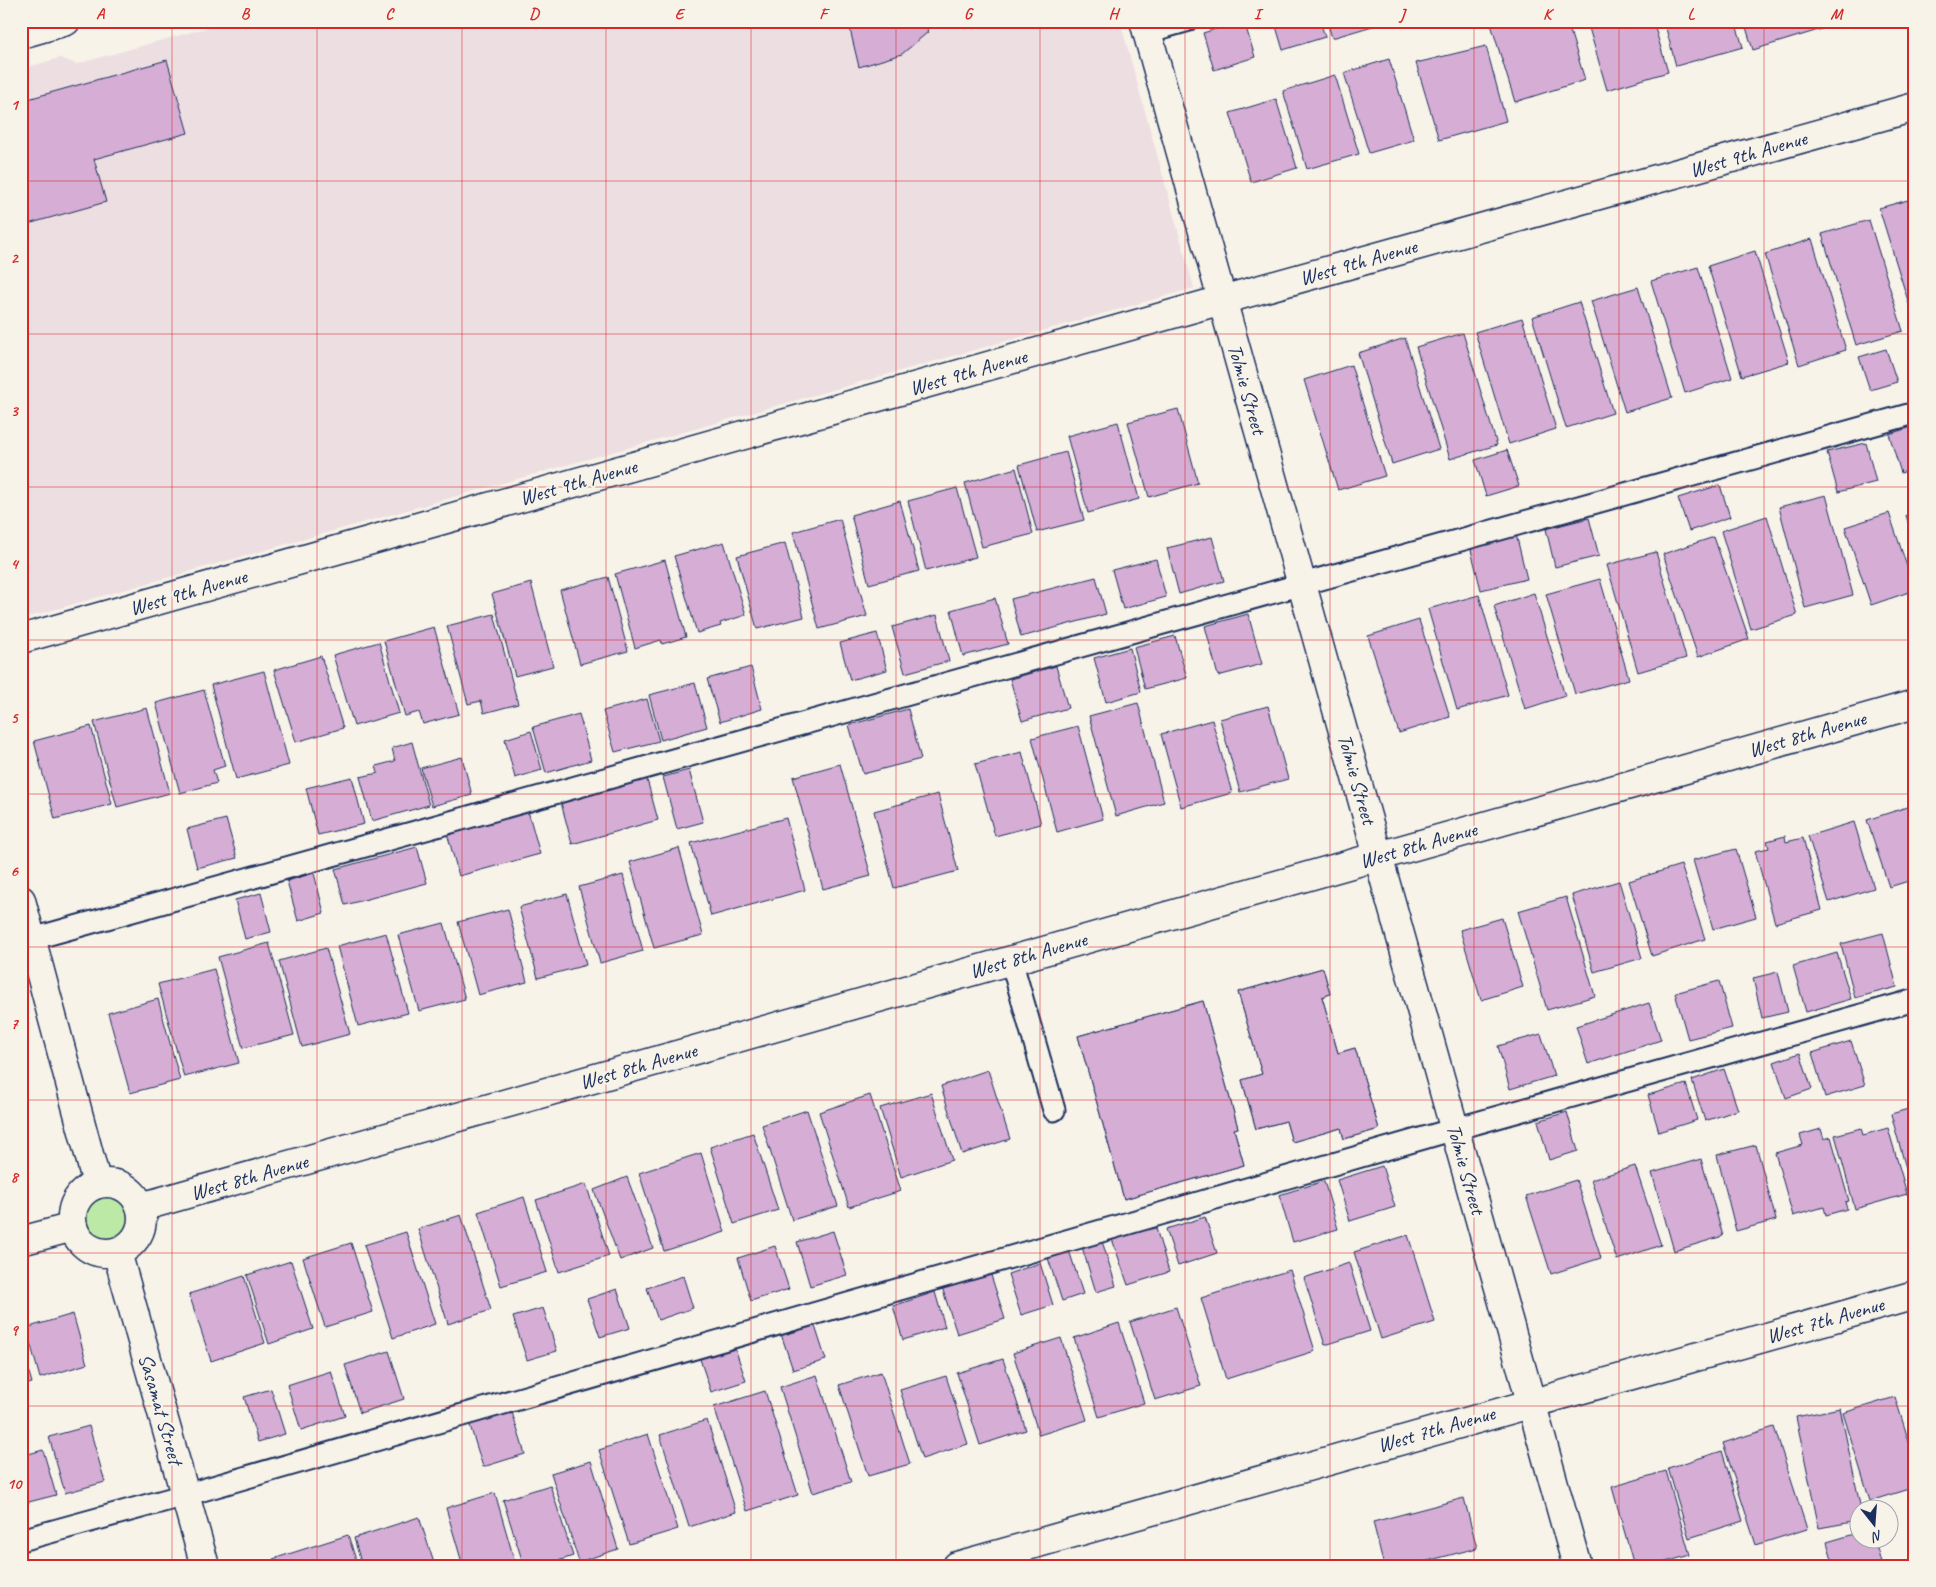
<svg xmlns="http://www.w3.org/2000/svg" width="1936" height="1587" viewBox="0 0 1936 1587" font-family="Caveat,sans-serif">
  <style>
    .built { fill: #eddee2 }
    .green { fill: #bde9a7; stroke: #6c8c82 }
    .building { fill: #d6add4; stroke: #1b2f5e }
    .lines { fill: none; stroke-linecap: round; stroke-linejoin: round }
    .lane-casing { stroke: #1b2f5e; stroke-width: 25 }
    .street-casing { stroke: #1b2f5e; stroke-width: 31 }
    .secondary-casing { stroke: #1b2f5e; stroke-width: 31 }
    .lane { stroke: #f7f3e8; stroke-width: 21 }
    .street { stroke: #f7f3e8; stroke-width: 28 }
    .secondary { stroke: #f7f3e8; stroke-width: 28 }
    .grid { fill: none; stroke: #d62828; stroke-width: 1; stroke-opacity: 0.55 }
    .labels { text-anchor: middle; dominant-baseline: central; stroke-width: 4.5; stroke-linejoin: round; paint-order: stroke }
    .street-label { font-size: 21px; fill: #1b2f5e; stroke: #f7f3e8 }
    .neatline { fill: none; stroke: #d62828; stroke-width: 2 }
    .grid-label { font-size: 16px; text-anchor: middle; font-weight: bold; fill: #d62828 }
  </style>
  <rect width="100%" height="100%" fill="#f7f3e8"/>
  <filter id="ink" filterUnits="userSpaceOnUse"><feTurbulence type="fractalNoise" baseFrequency=".02" numOctaves="2"/><feDisplacementMap in="SourceGraphic" scale="10" xChannelSelector="R" yChannelSelector="G"/><feConvolveMatrix kernelMatrix="1 2 1 2 8 2 1 2 1" color-interpolation-filters="sRGB"/></filter>
  <g filter="url(#ink)">
    <path class="built" d="M231 21H1120L1194 288 21 619V69L60 58 77 64Z"/>
    <circle class="green" cx="106" cy="1217" r="22"/>
    <g class="building">
      <path d="M848 21H928L925 22 928 32 902 54 859 67Z"/>
      <path d="M1241 21H1244L1255 57 1214 70 1203 33Z"/>
      <path d="M1282 21H1320L1325 37 1283 50 1275 23Z"/>
      <path d="M1327 21H1375L1376 25 1332 38Z"/>
      <path d="M1404 21H1422L1405 26Z"/>
      <path d="M1490 21H1567L1585 80 1515 102Z"/>
      <path d="M1587 21H1626L1628 28 1653 21 1668 72 1607 90Z"/>
      <path d="M1664 21H1735L1743 47 1676 66Z"/>
      <path d="M1744 21H1823L1825 28 1753 50Z"/>
      <path d="M1486 46 1506 121 1439 140 1416 63Z"/>
      <path d="M1389 59 1414 140 1369 153 1344 73Z"/>
      <path d="M167 60 188 133 94 159 106 202 21 226V101Z"/>
      <path d="M1335 75 1359 154 1307 169 1283 91Z"/>
      <path d="M1276 99 1297 168 1251 182 1230 113Z"/>
      <path d="M1915 198V320H1914L1879 208Z"/>
      <path d="M1869 220 1903 331 1856 345 1822 234Z"/>
      <path d="M1812 239 1846 350 1799 365 1765 254Z"/>
      <path d="M1755 251 1789 362 1742 376 1708 266Z"/>
      <path d="M1698 267 1732 378 1685 393 1651 281Z"/>
      <path d="M1638 287 1672 398 1625 412 1591 301Z"/>
      <path d="M1579 302 1613 413 1566 428 1532 317Z"/>
      <path d="M1522 318 1556 429 1509 444 1475 332Z"/>
      <path d="M1463 333 1497 445 1450 459 1416 347Z"/>
      <path d="M1405 338 1439 449 1392 464 1358 353Z"/>
      <path d="M1886 349 1897 382 1870 390 1859 357Z"/>
      <path d="M1351 365 1385 476 1338 490 1304 380Z"/>
      <path d="M1178 409 1198 483 1149 497 1128 422Z"/>
      <path d="M1118 422 1139 499 1088 513 1067 436Z"/>
      <path d="M1915 426V468L1901 473 1889 434Z"/>
      <path d="M1866 443 1876 482 1838 492 1827 452Z"/>
      <path d="M1507 450 1519 486 1486 496 1475 460Z"/>
      <path d="M1066 452 1084 520 1037 532 1019 465Z"/>
      <path d="M1016 468 1033 534 982 547 965 483Z"/>
      <path d="M1720 485 1730 517 1689 531 1678 498Z"/>
      <path d="M957 488 976 557 926 571 908 501Z"/>
      <path d="M1826 495 1853 595 1805 608 1779 507Z"/>
      <path d="M900 501 919 571 869 584 851 515Z"/>
      <path d="M1889 513 1915 590 1871 605 1845 527Z"/>
      <path d="M1915 513V546L1906 515Z"/>
      <path d="M1767 516 1797 615 1751 629 1721 531Z"/>
      <path d="M1589 518 1599 556 1555 567 1546 529Z"/>
      <path d="M840 519 867 616 819 629 793 532Z"/>
      <path d="M1516 534 1527 579 1481 590 1470 546Z"/>
      <path d="M1212 537 1224 581 1179 594 1167 548Z"/>
      <path d="M1714 537 1749 639 1698 657 1663 554Z"/>
      <path d="M724 542 746 615 720 623 721 626 697 633 674 556Z"/>
      <path d="M785 543 804 617 757 629 737 556Z"/>
      <path d="M1656 552 1686 658 1638 672 1607 565Z"/>
      <path d="M1156 559 1166 597 1123 609 1112 570Z"/>
      <path d="M665 560 686 637 662 644 661 640 635 648 615 574Z"/>
      <path d="M608 577 628 651 580 664 560 590Z"/>
      <path d="M1096 577 1106 614 1021 637 1011 599Z"/>
      <path d="M1600 579 1629 679 1575 694 1546 594Z"/>
      <path d="M531 583 553 666 515 676 492 594Z"/>
      <path d="M1534 593 1565 696 1525 709 1494 606Z"/>
      <path d="M1479 595 1508 695 1457 710 1428 609Z"/>
      <path d="M995 598 1008 644 963 656 951 610Z"/>
      <path d="M494 614 518 704 484 713 481 701 468 704 447 626Z"/>
      <path d="M1248 614 1262 664 1218 676 1205 626Z"/>
      <path d="M937 615 949 661 905 673 892 627Z"/>
      <path d="M1419 620 1450 717 1399 733 1368 636Z"/>
      <path d="M434 627 459 714 423 724 419 712 405 716 384 641Z"/>
      <path d="M877 633 887 670 850 680 840 643Z"/>
      <path d="M1175 636 1187 678 1145 689 1134 647Z"/>
      <path d="M379 642 399 713 354 726 333 655Z"/>
      <path d="M1130 648 1141 692 1106 702 1094 658Z"/>
      <path d="M321 656 343 728 296 742 274 670Z"/>
      <path d="M1056 666 1068 708 1022 721 1010 679Z"/>
      <path d="M751 667 762 709 720 722 707 679Z"/>
      <path d="M264 671 289 765 236 779 211 685Z"/>
      <path d="M695 683 707 727 661 740 649 695Z"/>
      <path d="M204 690 225 766 213 770 217 783 180 793 156 703Z"/>
      <path d="M647 699 659 741 615 752 603 711Z"/>
      <path d="M1138 703 1164 802 1116 816 1089 716Z"/>
      <path d="M1268 706 1288 779 1240 792 1220 719Z"/>
      <path d="M147 708 170 793 117 807 94 722Z"/>
      <path d="M908 709 921 759 863 774 849 725Z"/>
      <path d="M579 714 591 760 546 773 533 727Z"/>
      <path d="M1212 720 1232 793 1181 807 1161 734Z"/>
      <path d="M91 726 112 804 55 819 34 741Z"/>
      <path d="M1078 726 1103 819 1057 832 1032 738Z"/>
      <path d="M531 731 542 770 515 778 505 739Z"/>
      <path d="M412 742 429 805 372 821 360 777 378 773 376 766 395 761 392 748Z"/>
      <path d="M1022 752 1041 824 995 836 975 764Z"/>
      <path d="M462 757 472 795 432 806 421 768Z"/>
      <path d="M840 764 871 876 823 889 793 777Z"/>
      <path d="M689 770 703 822 677 829 663 777Z"/>
      <path d="M646 776 658 820 572 844 560 799Z"/>
      <path d="M352 777 364 824 318 835 306 788Z"/>
      <path d="M938 794 958 871 894 888 874 811Z"/>
      <path d="M1910 806 1915 820V879L1889 887 1867 820Z"/>
      <path d="M528 811 540 854 459 876 447 833Z"/>
      <path d="M786 818 805 890 711 916 691 843Z"/>
      <path d="M226 819 237 858 197 868 187 829Z"/>
      <path d="M1854 822 1874 888 1829 902 1808 836Z"/>
      <path d="M1785 836 1786 842 1803 838 1822 910 1775 923 1755 851 1769 848 1767 841Z"/>
      <path d="M417 847 427 883 345 905 335 869Z"/>
      <path d="M679 848 703 935 654 948 630 862Z"/>
      <path d="M1736 849 1756 917 1713 929 1693 860Z"/>
      <path d="M1681 865 1705 939 1652 956 1629 881Z"/>
      <path d="M314 873 324 913 298 921 287 881Z"/>
      <path d="M623 875 643 951 600 963 579 887Z"/>
      <path d="M1619 881 1642 958 1594 972 1572 895Z"/>
      <path d="M261 893 271 932 245 939 235 900Z"/>
      <path d="M567 894 586 965 538 978 519 907Z"/>
      <path d="M1566 897 1595 996 1547 1010 1518 911Z"/>
      <path d="M508 909 527 982 478 995 458 922Z"/>
      <path d="M1502 918 1523 987 1481 1000 1460 930Z"/>
      <path d="M444 923 465 999 419 1011 398 935Z"/>
      <path d="M1915 932V951L1909 934Z"/>
      <path d="M386 933 408 1013 358 1026 337 946Z"/>
      <path d="M1883 933 1897 987 1855 998 1841 944Z"/>
      <path d="M269 943 294 1035 243 1048 218 957Z"/>
      <path d="M326 948 350 1034 302 1047 279 961Z"/>
      <path d="M1837 953 1851 999 1806 1012 1793 966Z"/>
      <path d="M1323 968 1330 994 1322 997 1338 1053 1355 1048 1379 1129 1344 1139 1341 1128 1292 1142 1286 1121 1256 1129 1242 1080 1262 1074 1238 992Z"/>
      <path d="M1323 968 1330 994 1322 997 1338 1053 1355 1048 1379 1129 1344 1139 1341 1128 1292 1142 1286 1121 1256 1129 1242 1080 1262 1074 1238 992Z"/>
      <path d="M214 969 239 1063 184 1077 158 984Z"/>
      <path d="M1778 972 1788 1012 1762 1018 1753 978Z"/>
      <path d="M1719 981 1732 1028 1688 1039 1675 993Z"/>
      <path d="M158 999 180 1080 130 1093 108 1013Z"/>
      <path d="M1203 1001 1238 1128 1234 1129 1244 1165 1124 1199 1078 1036Z"/>
      <path d="M1203 1001 1238 1128 1234 1129 1244 1165 1124 1199 1078 1036Z"/>
      <path d="M1649 1003 1661 1040 1588 1064 1576 1026Z"/>
      <path d="M1541 1034 1554 1076 1510 1089 1498 1046Z"/>
      <path d="M1851 1041 1865 1085 1825 1097 1812 1053Z"/>
      <path d="M1800 1053 1812 1089 1786 1098 1774 1062Z"/>
      <path d="M1724 1069 1738 1110 1705 1121 1692 1080Z"/>
      <path d="M988 1070 1010 1139 962 1154 941 1086Z"/>
      <path d="M1686 1084 1697 1120 1659 1132 1648 1095Z"/>
      <path d="M931 1093 952 1160 901 1177 880 1108Z"/>
      <path d="M870 1095 901 1191 849 1207 819 1112Z"/>
      <path d="M1915 1107V1182L1910 1183 1891 1114Z"/>
      <path d="M807 1110 838 1206 792 1220 762 1125Z"/>
      <path d="M1567 1112 1578 1151 1549 1160 1538 1121Z"/>
      <path d="M1861 1128 1863 1135 1888 1128 1907 1194 1855 1209 1835 1135Z"/>
      <path d="M1821 1129 1824 1139 1831 1137 1849 1201 1845 1202 1847 1209 1826 1215 1824 1207 1793 1216 1775 1153 1803 1145 1800 1135Z"/>
      <path d="M753 1133 778 1210 734 1224 710 1147Z"/>
      <path d="M1756 1145 1776 1220 1736 1231 1717 1155Z"/>
      <path d="M701 1153 725 1232 664 1251 639 1173Z"/>
      <path d="M1701 1159 1723 1236 1674 1251 1652 1173Z"/>
      <path d="M1382 1166 1395 1207 1350 1221 1337 1180Z"/>
      <path d="M1635 1166 1661 1245 1617 1260 1591 1180Z"/>
      <path d="M627 1177 653 1248 620 1260 594 1190Z"/>
      <path d="M1576 1180 1601 1258 1551 1274 1526 1196Z"/>
      <path d="M1324 1181 1338 1229 1293 1242 1279 1195Z"/>
      <path d="M586 1184 609 1256 559 1272 536 1200Z"/>
      <path d="M524 1197 547 1272 501 1286 478 1212Z"/>
      <path d="M461 1215 491 1310 448 1324 418 1229Z"/>
      <path d="M1205 1217 1217 1253 1178 1266 1166 1229Z"/>
      <path d="M1155 1225 1169 1272 1128 1285 1112 1239Z"/>
      <path d="M833 1231 847 1275 810 1286 797 1242Z"/>
      <path d="M406 1232 435 1324 393 1338 364 1245Z"/>
      <path d="M1408 1235 1435 1322 1381 1339 1354 1252Z"/>
      <path d="M1102 1241 1116 1286 1096 1292 1082 1247Z"/>
      <path d="M351 1243 373 1312 325 1327 303 1258Z"/>
      <path d="M775 1246 789 1289 751 1301 738 1258Z"/>
      <path d="M1068 1247 1083 1294 1062 1301 1047 1255Z"/>
      <path d="M291 1261 313 1329 269 1344 247 1275Z"/>
      <path d="M1040 1263 1053 1305 1021 1315 1008 1274Z"/>
      <path d="M1349 1263 1370 1331 1325 1345 1304 1278Z"/>
      <path d="M989 1269 1005 1319 957 1334 941 1284Z"/>
      <path d="M1290 1270 1315 1351 1226 1379 1201 1298Z"/>
      <path d="M244 1276 265 1343 211 1361 189 1294Z"/>
      <path d="M683 1276 693 1308 658 1320 647 1288Z"/>
      <path d="M617 1289 630 1328 600 1337 587 1299Z"/>
      <path d="M935 1292 945 1327 903 1340 893 1306Z"/>
      <path d="M1176 1307 1201 1386 1155 1400 1130 1322Z"/>
      <path d="M543 1308 557 1351 527 1360 513 1317Z"/>
      <path d="M73 1314 87 1364 40 1378 26 1328Z"/>
      <path d="M813 1320 826 1360 793 1370 780 1331Z"/>
      <path d="M1119 1323 1144 1403 1099 1417 1074 1338Z"/>
      <path d="M1061 1338 1087 1420 1039 1435 1013 1353Z"/>
      <path d="M733 1342 746 1381 711 1392 698 1353Z"/>
      <path d="M21 1345 32 1383 21 1386Z"/>
      <path d="M389 1351 404 1399 360 1413 345 1365Z"/>
      <path d="M1003 1359 1026 1430 980 1445 957 1373Z"/>
      <path d="M331 1371 345 1416 301 1430 287 1385Z"/>
      <path d="M881 1372 910 1464 868 1476 839 1385Z"/>
      <path d="M817 1375 851 1482 813 1493 780 1387Z"/>
      <path d="M946 1376 968 1444 922 1459 900 1390Z"/>
      <path d="M271 1389 285 1434 258 1442 244 1397Z"/>
      <path d="M765 1391 798 1495 747 1511 714 1407Z"/>
      <path d="M1895 1397 1915 1461V1487L1870 1501 1843 1413Z"/>
      <path d="M510 1406 525 1454 483 1467 468 1419Z"/>
      <path d="M1840 1408 1861 1510H1858V1521L1819 1528 1796 1417Z"/>
      <path d="M707 1420 736 1512 689 1527 660 1435Z"/>
      <path d="M89 1426 105 1482 65 1493 49 1437Z"/>
      <path d="M1774 1427 1807 1529 1756 1545 1723 1443Z"/>
      <path d="M648 1434 678 1529 629 1544 599 1450Z"/>
      <path d="M43 1450 56 1495 21 1504V1456Z"/>
      <path d="M1722 1451 1743 1521 1689 1538 1668 1468Z"/>
      <path d="M591 1461 618 1549 579 1562 551 1473Z"/>
      <path d="M1666 1471 1690 1555 1652 1566H1634L1612 1487Z"/>
      <path d="M550 1485 573 1556 543 1566H524L503 1500Z"/>
      <path d="M495 1493 516 1566H463L446 1508Z"/>
      <path d="M1464 1498 1477 1548 1408 1566H1384L1373 1522Z"/>
      <path d="M419 1517 435 1566H362L354 1538Z"/>
      <path d="M1858 1533V1540H1875L1882 1566H1834L1827 1542Z"/>
      <path d="M348 1535 358 1566H275L273 1559Z"/>
    </g>
    <g class="lines">
      <g class="lane-casing">
        <g id="lane">
          <path d="M1147 32 1186 21"/>
          <path d="M32 939 1915 413"/>
          <path d="M1011 960 1054 1110"/>
          <path d="M21 1540 185 1495 1455 1129 1915 1000"/>
        </g>
      </g>
      <g class="street-casing">
        <g id="street">
          <path d="M1144 21 1577 1566"/>
          <path d="M21 639 1222 300 1915 107"/>
          <path d="M21 900 97 1184"/>
          <circle cx="107" cy="1218" r="35"/>
          <path d="M141 1207 1915 704"/>
          <path d="M21 1241 73 1227"/>
          <path d="M117 1252 205 1566"/>
          <path d="M957 1566 1915 1295"/>
        </g>
      </g>
      <g class="secondary-casing">
        <path id="secondary" d="M21 34 66 21"/>
      </g>
      <use href="#lane" class="lane"/>
      <use href="#street" class="street"/>
      <use href="#secondary" class="secondary"/>
    </g>
  </g>
  <path class="grid" d="M172 21V1566M317 21V1566M462 21V1566M606 21V1566M751 21V1566M896 21V1566M1040 21V1566M1185 21V1566M1330 21V1566M1474 21V1566M1619 21V1566M1764 21V1566M21 181H1915M21 334H1915M21 487H1915M21 640H1915M21 794H1915M21 947H1915M21 1100H1915M21 1253H1915M21 1406H1915"/>
  <g class="labels">
    <g class="street-label">
      <text transform="translate(1748 154) rotate(-16)">West 9th Avenue</text>
      <text transform="translate(1358 262) rotate(-16)">West 9th Avenue</text>
      <text transform="translate(968 372) rotate(-16)">West 9th Avenue</text>
      <text transform="translate(1247 389) rotate(74)">Tolmie Street</text>
      <text transform="translate(578 482) rotate(-16)">West 9th Avenue</text>
      <text transform="translate(188 592) rotate(-16)">West 9th Avenue</text>
      <text transform="translate(1807 734) rotate(-16)">West 8th Avenue</text>
      <text transform="translate(1357 779) rotate(74)">Tolmie Street</text>
      <text transform="translate(1418 845) rotate(-16)">West 8th Avenue</text>
      <text transform="translate(1028 955) rotate(-16)">West 8th Avenue</text>
      <text transform="translate(638 1066) rotate(-16)">West 8th Avenue</text>
      <text transform="translate(1466 1169) rotate(74)">Tolmie Street</text>
      <text transform="translate(249 1177) rotate(-16)">West 8th Avenue</text>
      <text transform="translate(1825 1320) rotate(-16)">West 7th Avenue</text>
      <text transform="translate(161 1409) rotate(74)">Sasamat Street</text>
      <text transform="translate(1436 1429) rotate(-16)">West 7th Avenue</text>
    </g>
  </g>
  <rect width="1936" height="1587" fill="none" stroke="#f7f3e8" stroke-width="55"/>
  <g transform="translate(1874 1524) rotate(163)"><circle r="24" fill="#f7f3e8" stroke="#9fa5b1"/>
  <path d="M0-4L9 19L0 12L-9 19Z" fill="#1b2f5e"/>
  <text y="-8" font-size="14" font-weight="bold" text-anchor="middle" fill="#1b2f5e">N</text>
  </g>
  <rect x="28" y="28" width="1880" height="1532" class="neatline"/>
  <g class="grid-label">
    <text x="100" y="19">A</text>
    <text x="245" y="19">B</text>
    <text x="389" y="19">C</text>
    <text x="534" y="19">D</text>
    <text x="679" y="19">E</text>
    <text x="823" y="19">F</text>
    <text x="968" y="19">G</text>
    <text x="1113" y="19">H</text>
    <text x="1257" y="19">I</text>
    <text x="1402" y="19">J</text>
    <text x="1547" y="19">K</text>
    <text x="1691" y="19">L</text>
    <text x="1836" y="19">M</text>
    <text x="14" y="110">1</text>
    <text x="14" y="263">2</text>
    <text x="14" y="416">3</text>
    <text x="14" y="569">4</text>
    <text x="14" y="723">5</text>
    <text x="14" y="876">6</text>
    <text x="14" y="1029">7</text>
    <text x="14" y="1182">8</text>
    <text x="14" y="1335">9</text>
    <text x="14" y="1489">10</text>
  </g>
</svg>
